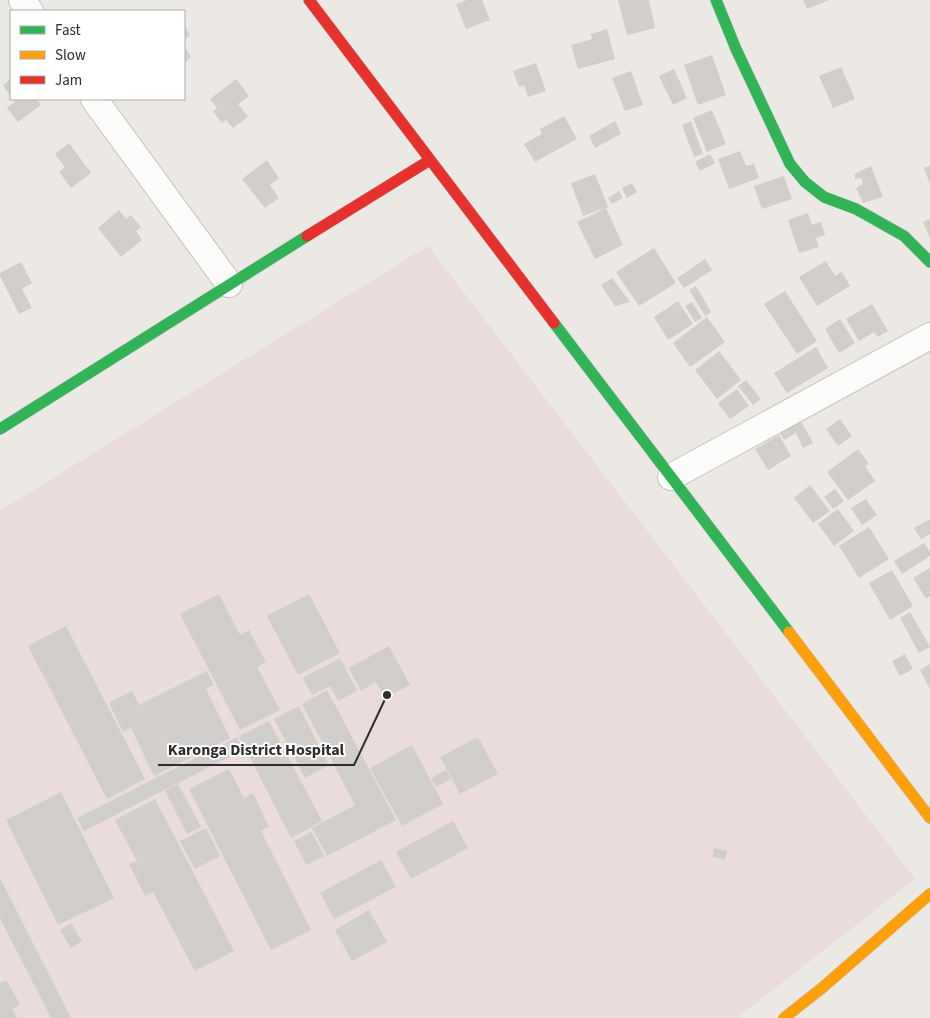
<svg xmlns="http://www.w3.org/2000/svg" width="930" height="1018" viewBox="0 0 930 1018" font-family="'Source Sans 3',sans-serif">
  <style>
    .medical { fill: #e9dcdb }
    .building { fill: #d1cecb }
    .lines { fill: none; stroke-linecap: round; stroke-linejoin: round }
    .street-casing { stroke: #c5c4c5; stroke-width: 28 }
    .fast-casing { stroke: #c5c4c5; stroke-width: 12 }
    .slow-casing { stroke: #c5c4c5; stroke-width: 12 }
    .jam-casing { stroke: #c5c4c5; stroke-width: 12 }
    .street { stroke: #fcfcfb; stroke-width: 26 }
    .fast { stroke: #30b455; stroke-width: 11 }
    .slow { stroke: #ff9f0a; stroke-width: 11 }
    .jam { stroke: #e5322d; stroke-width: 11 }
    .leader { fill: none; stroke: #2e2e2e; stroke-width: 2 }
    .callout-dot { fill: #2e2e2e; stroke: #fff; stroke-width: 2 }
    .callout-label { font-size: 16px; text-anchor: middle; font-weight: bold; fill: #2e2e2e; stroke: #fff; stroke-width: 4; stroke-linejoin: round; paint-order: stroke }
  </style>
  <rect width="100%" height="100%" fill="#ece8e4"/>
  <path class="medical" d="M428 246 915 879 737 1018H0V511Z"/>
  <g class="building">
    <path d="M467 0H482L490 20 466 29 456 4Z"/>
    <path d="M618 0H649L655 28 627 35Z"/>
    <path d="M803 0H829L807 9Z"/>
    <path d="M184 25 190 35 184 40Z"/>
    <path d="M607 29 615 59 578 69 571 45 592 39 591 34Z"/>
    <path d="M184 46 191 57 184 63Z"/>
    <path d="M712 55 726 95 698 105 684 65Z"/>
    <path d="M536 63 546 91 528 97 524 85 519 87 513 71Z"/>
    <path d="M841 67 855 99 833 108 819 76Z"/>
    <path d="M674 69 687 98 673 105 659 76Z"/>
    <path d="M631 71 643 105 625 111 612 78Z"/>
    <path d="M11 79V97L3 85Z"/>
    <path d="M236 79 249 96 238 104 248 117 233 128 226 120 222 123 213 111 217 108 210 99Z"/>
    <path d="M13 99H37L41 105 18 122 7 108 15 102Z"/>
    <path d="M712 110 726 144 707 152 693 118Z"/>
    <path d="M564 116 577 139 535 162 524 144 542 134 540 129Z"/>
    <path d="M615 121 621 134 595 148 589 136Z"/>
    <path d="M691 121 703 154 694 157 682 125Z"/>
    <path d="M69 143 91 173 71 188 59 172 65 167 55 154Z"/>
    <path d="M740 151 746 166 754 164 759 178 729 189 718 159Z"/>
    <path d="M710 154 715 163 700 171 695 162Z"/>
    <path d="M267 160 279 178 270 185 279 198 265 208 242 179Z"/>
    <path d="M871 166 883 197 863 203 856 188 863 184 861 178 855 179V174Z"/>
    <path d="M930 166V184L924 168Z"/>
    <path d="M595 174 608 207 583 216 571 183Z"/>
    <path d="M784 176 792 199 762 209 754 186Z"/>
    <path d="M632 183 637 192 627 198 622 188Z"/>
    <path d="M619 191 623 198 612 204 608 198Z"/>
    <path d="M606 208 623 245 595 259 577 222Z"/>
    <path d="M119 210 126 219 131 215 141 227 136 231 142 240 121 257 98 228Z"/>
    <path d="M808 213 812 225 821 222 825 235 816 238 819 247 799 253 788 220Z"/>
    <path d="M930 219V238L923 222Z"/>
    <path d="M654 248 676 283 639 306 616 272Z"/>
    <path d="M705 259 712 270 684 288 677 278Z"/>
    <path d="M826 261 835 276 842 272 850 286 817 306 799 277Z"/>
    <path d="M21 262 32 283 22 289 32 308 19 314 0 276V273Z"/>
    <path d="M612 278 630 302 615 306 601 285Z"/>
    <path d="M696 286 711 312 705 316 689 290Z"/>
    <path d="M785 291 817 341 797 354 764 304Z"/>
    <path d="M678 301 693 324 668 340 654 317Z"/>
    <path d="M692 302 702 318 695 322 685 306Z"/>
    <path d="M872 304 888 331 878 337 874 332 859 341 846 319Z"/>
    <path d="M707 317 725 342 690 367 673 343Z"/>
    <path d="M840 319 855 343 839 353 825 329Z"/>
    <path d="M816 347 828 368 787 393 774 373Z"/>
    <path d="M719 351 741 380 717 399 695 370Z"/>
    <path d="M746 380 761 399 753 405 738 386Z"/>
    <path d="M737 389 749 406 730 419 718 403Z"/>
    <path d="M799 418 813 443 803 448 796 433 784 440 778 430Z"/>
    <path d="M840 419 852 436 838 446 826 429Z"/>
    <path d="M779 435 791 456 768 470 755 449Z"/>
    <path d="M858 449 869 464 865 466 875 481 848 500 827 472Z"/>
    <path d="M810 485 830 511 813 523 794 498Z"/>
    <path d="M835 489 844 501 833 509 824 497Z"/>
    <path d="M866 499 877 515 862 525 851 508Z"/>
    <path d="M838 509 854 531 834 546 818 524Z"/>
    <path d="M930 519V534L921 539 914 528Z"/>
    <path d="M869 527 889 559 859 578 839 546Z"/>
    <path d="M924 543 930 552V556L902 574 894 561Z"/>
    <path d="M930 568V596L926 599 913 578Z"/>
    <path d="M892 570 913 606 890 620 869 583Z"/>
    <path d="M219 594 240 635 249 630 266 662 257 667 280 710 240 730 180 614Z"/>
    <path d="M309 594 340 653 298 675 267 616Z"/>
    <path d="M910 612 930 647 919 653 900 618Z"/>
    <path d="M66 626 145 779 107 799 28 646Z"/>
    <path d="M389 646 410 685 385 698 376 682 361 691 349 668Z"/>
    <path d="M905 654 913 669 900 676 892 661Z"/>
    <path d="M340 658 357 691 338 701 330 686 312 695 303 678Z"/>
    <path d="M930 664V689L920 670Z"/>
    <path d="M207 671 214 685 206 689 230 738 154 776 131 728 123 732 109 703 132 691 139 705Z"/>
    <path d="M327 690 396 820 327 856 312 828 355 805 302 704Z"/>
    <path d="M299 706 329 765 305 778 274 719Z"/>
    <path d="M269 721 322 821 291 838 239 736Z"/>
    <path d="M237 737 243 750 84 831 77 818Z"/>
    <path d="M478 737 498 774 460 794 440 757Z"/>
    <path d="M412 745 443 804 402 826 370 768Z"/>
    <path d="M229 769 244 798 253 793 269 827 261 831 311 930 271 950 189 789Z"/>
    <path d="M446 770 451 779 436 787 431 778Z"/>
    <path d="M178 784 201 827 187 834 165 791Z"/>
    <path d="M61 792 114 898 58 925 6 820Z"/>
    <path d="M155 799 234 951 195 971 153 892 145 896 129 864 137 861 115 820Z"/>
    <path d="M453 821 468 848 411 879 396 852Z"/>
    <path d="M206 828 220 856 195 869 180 841Z"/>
    <path d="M312 832 324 856 306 865 294 841Z"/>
    <path d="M714 848 727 851 725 860 713 857Z"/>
    <path d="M381 860 396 887 334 919 320 893Z"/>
    <path d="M0 878 71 1018H51L0 918Z"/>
    <path d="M369 910 387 942 352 961 335 930Z"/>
    <path d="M71 923 82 941 71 948 60 930Z"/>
    <path d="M6 980 20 1004 12 1009 17 1018H0V983Z"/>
  </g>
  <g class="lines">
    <g class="street-casing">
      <g id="street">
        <path d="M22 0 30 11"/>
        <path d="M94 99 229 284"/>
        <path d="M671 477 930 336"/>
      </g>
    </g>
    <g class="fast-casing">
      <g id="fast">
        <path d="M716 0 736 49 790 164 805 182 824 197 856 209 904 236 930 262"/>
        <path d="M554 323 789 632"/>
        <path d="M0 429 307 236"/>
      </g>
    </g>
    <g class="slow-casing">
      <g id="slow">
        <path d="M789 632 930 818"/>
        <path d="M784 1018 822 988 930 894"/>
      </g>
    </g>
    <g class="jam-casing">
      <g id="jam">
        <path d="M309 0 554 323"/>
        <path d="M307 236 430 160"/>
      </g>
    </g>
    <use href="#street" class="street"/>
    <use href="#fast" class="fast"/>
    <use href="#slow" class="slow"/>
    <use href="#jam" class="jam"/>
  </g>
  <path class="leader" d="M387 695L354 765H158"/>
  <circle class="callout-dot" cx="387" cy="695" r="5"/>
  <g class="callout-label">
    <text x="256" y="755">Karonga District Hospital</text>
  </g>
  <rect x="10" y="10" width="175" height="90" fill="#ffffff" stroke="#ababab"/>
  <rect x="20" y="26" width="25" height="8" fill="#30b455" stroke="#ababab"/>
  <text x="55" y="35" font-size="15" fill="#2e2e2e">Fast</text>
  <rect x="20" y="51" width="25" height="8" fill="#ff9f0a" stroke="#ababab"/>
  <text x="55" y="60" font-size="15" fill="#2e2e2e">Slow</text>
  <rect x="20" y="76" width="25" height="8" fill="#e5322d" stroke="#ababab"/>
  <text x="55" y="85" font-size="15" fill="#2e2e2e">Jam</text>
</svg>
